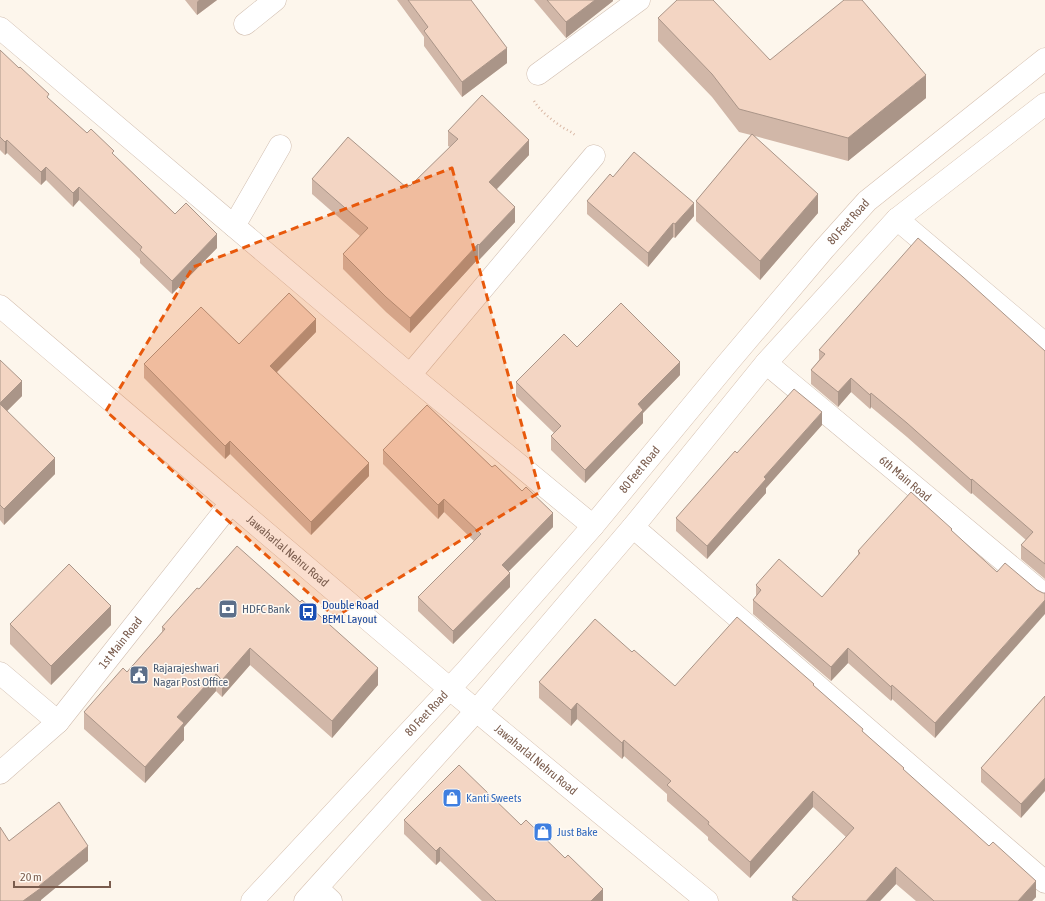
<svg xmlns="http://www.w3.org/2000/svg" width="1045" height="901" viewBox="0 0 1045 901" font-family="'Asap Condensed',sans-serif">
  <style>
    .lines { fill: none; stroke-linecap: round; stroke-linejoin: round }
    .street-casing { stroke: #d1beb0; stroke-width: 23 }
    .secondary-casing { stroke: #d6c0b0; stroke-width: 23 }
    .path { stroke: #d9b8a5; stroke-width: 2.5; stroke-dasharray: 1 3; stroke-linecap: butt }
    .street { stroke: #fff; stroke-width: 22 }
    .secondary { stroke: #fff; stroke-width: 22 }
    .wall { fill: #d1b7a8 }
    .shaded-wall { fill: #aa9588 }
    .building { fill: #f3d5c3; stroke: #aa9588 }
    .marked { fill: #e8590c; fill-opacity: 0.2; stroke: #e8590c; stroke-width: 3; stroke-dasharray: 8 5; stroke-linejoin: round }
    .labels { text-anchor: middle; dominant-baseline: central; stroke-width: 3; stroke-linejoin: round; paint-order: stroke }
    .street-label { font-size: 12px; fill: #7a5c4d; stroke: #fffaf3 }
    .transit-label { font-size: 12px; fill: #164399; stroke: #fffaf3; text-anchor: start }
    .service-label { font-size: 12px; fill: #4e5e75; stroke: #fffaf3; text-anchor: start }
    .shop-label { font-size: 12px; fill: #366cbe; stroke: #fffaf3; text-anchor: start }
  </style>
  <rect width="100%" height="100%" fill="#fdf6ec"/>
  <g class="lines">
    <g class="street-casing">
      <g id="street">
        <path d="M245 24 275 0"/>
        <path d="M0 28 410 375 593 526"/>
        <path d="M538 74 639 0"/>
        <path d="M897 219 1045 344"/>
        <path d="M234 226 280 146"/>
        <path id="s1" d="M766 363 1045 595"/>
        <path d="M410 375 594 156"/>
        <path d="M633 527 1045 882"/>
        <path d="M0 673 58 722"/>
        <path id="s2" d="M0 773 58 722 231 503"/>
        <path d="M317 888 331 901"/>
      </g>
    </g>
    <g class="secondary-casing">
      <g id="secondary">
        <path id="s3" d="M0 306 231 503 450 689 707 901"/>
        <path id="s4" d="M252 901 466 671 593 526 726 365 824 249 867 201 1045 59"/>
        <path d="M305 901 477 710 633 527 766 363 897 219 1045 104"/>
      </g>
    </g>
    <path class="path" d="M534 101C541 112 552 120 562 127 567 130 572 132 576 136"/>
    <use href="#street" class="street"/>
    <use href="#secondary" class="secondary"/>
  </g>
  <g class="wall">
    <path d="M185 0H217L197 15Z"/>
    <path d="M397 0H471L507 63 462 97 424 46V37Z"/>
    <path d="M534 0H613V1L566 38Z"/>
    <path d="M658 18 770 60 926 98 848 161 755 136 818 213 760 280 696 221V201L751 135 739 132 712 97 658 41Z"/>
    <path d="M0 50 49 100 87 133 114 155 175 214 217 248 172 294 140 263V259L79 200 73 207 46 180 41 185 7 153 5 155 0 150Z"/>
    <path d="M448 131 529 155 497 189 515 222 479 260 478 259 410 333 386 312 343 269V254L360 236 312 194V179L407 188 410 186 450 147 448 146Z"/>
    <path d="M587 201 694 216 675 238 673 237 648 267 587 214Z"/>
    <path d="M316 332 277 372 369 476 311 535 230 454 225 459 144 378V364L239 344Z"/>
    <path d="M577 347 680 375 643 413V423L585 483 551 450V436L554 433 516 396V382Z"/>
    <path d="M819 350 1045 351V579L1021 559V545L1026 540 972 493 971 494 907 437 871 407 870 409 851 392 838 407 811 384V370L819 360Z"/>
    <path d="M0 360 22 396 7 411 55 474 4 525 0 520Z"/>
    <path d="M822 425 766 488V493L707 559 676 531V518L737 453Z"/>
    <path d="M383 450 553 527 509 571 510 587 453 644 418 611V597L474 541 444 512 438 519 383 464Z"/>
    <path d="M952 532 997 572 1043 593 935 738 892 699 891 701 848 663 831 681 753 614V600L756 596V585L822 597 858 555V551Z"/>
    <path d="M199 589 378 685 332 738 250 665 222 697 216 691 184 727V740L145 783 84 729V712L127 672 162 632V627Z"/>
    <path d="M10 624 111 625 51 685 10 644Z"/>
    <path d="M632 652 675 686H814L904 770 1036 897 1032 901H916L896 884 880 901H792V897L846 837 813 807 750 878 708 840V837L667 801V794L624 756 622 759 577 719 571 726 539 698V682Z"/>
    <path d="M1045 696 1021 818 981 782V768Z"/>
    <path d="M404 820 521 825 603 901H482L440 861 436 865 404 834Z"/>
  </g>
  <g class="shaded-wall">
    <path d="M199 0H217L197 15V2Z"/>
    <path d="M595 0H613V1L566 38V22Z"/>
    <path d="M507 48V63L462 97V82Z"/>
    <path d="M926 75V98L848 161V138Z"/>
    <path d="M7 140V153L5 155V142Z"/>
    <path d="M529 140V155L489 197V182Z"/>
    <path d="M46 167V180L41 185V172Z"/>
    <path d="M79 187V200L73 207V193Z"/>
    <path d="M818 194V213L760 280V261Z"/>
    <path d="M694 203V216L675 238V224Z"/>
    <path d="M515 207V222L479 260V245Z"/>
    <path d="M673 223V237L648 267V253Z"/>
    <path d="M217 234V248L172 294V281Z"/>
    <path d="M478 244V259L410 333V318Z"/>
    <path d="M316 319V332L270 379V366Z"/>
    <path d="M680 362V375L643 413V423L585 483V470L638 404Z"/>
    <path d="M851 378V392L838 407V392Z"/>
    <path d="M22 381V396L0 418V403Z"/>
    <path d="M871 393V407L870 409V395Z"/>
    <path d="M822 412V425L766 488V493L707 559V546L764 477Z"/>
    <path d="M230 441V454L225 459V446Z"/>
    <path d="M55 458V474L4 525V509Z"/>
    <path d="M369 463V476L311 535V522Z"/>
    <path d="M972 479V493L971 494V480Z"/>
    <path d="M444 499V512L438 519V505Z"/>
    <path d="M553 513V527L502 578V565Z"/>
    <path d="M510 573V587L453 644V631Z"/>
    <path d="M1045 600V614L935 738V723Z"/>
    <path d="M111 606V625L51 685V666Z"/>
    <path d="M250 648V665L222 697V680Z"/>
    <path d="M848 648V663L831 681V667Z"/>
    <path d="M378 668V685L332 738V721Z"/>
    <path d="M216 674V691L184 727V740L145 783V767L177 717Z"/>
    <path d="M892 685V699L891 701V687Z"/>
    <path d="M577 703V719L571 726V710Z"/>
    <path d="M624 740V756L622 759V743Z"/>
    <path d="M1045 778V791L1021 818V804Z"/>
    <path d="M813 791V807L750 878V862Z"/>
    <path d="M88 846V861L41 900V901H23L39 886Z"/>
    <path d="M440 847V861L436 865V851Z"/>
    <path d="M896 867V884L880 901H866Z"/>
    <path d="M1036 881V897L1032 901H1018Z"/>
    <path d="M603 889V901H591Z"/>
  </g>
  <g class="building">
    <path d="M408 0H471L507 48 462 82 424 31 428 27Z"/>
    <path d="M547 0H595L566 22Z"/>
    <path d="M677 0H713L770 60 844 0H862L926 75 848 138 739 109 712 74 658 18Z"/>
    <path d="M0 50 19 68 20 67 49 94 47 97 87 133 91 129 114 151 112 153 175 214 186 203 217 234 172 281 140 250 142 247 79 187 73 193 46 167 41 172 7 140 5 142 0 137Z"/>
    <path d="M482 95 529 140 489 182 515 207 479 245 478 244 410 318 386 297 343 254 368 228 312 179 348 137 407 188 409 185 410 186 458 139 448 131Z"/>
    <path d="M752 134 818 194 760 261 696 201Z"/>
    <path d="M634 152 694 203 675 224 673 223 648 253 587 201 610 174 613 177Z"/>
    <path d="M918 238 963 277 1045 351V564L1021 545 1033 532 972 479 971 480 907 423 871 393 870 395 851 378 838 392 811 370 825 354 819 350Z"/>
    <path d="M289 293 316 319 270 366 369 463 311 522 230 441 225 446 144 364 201 307 239 344Z"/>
    <path d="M621 303 680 362 638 404 643 410 585 470 551 436 561 426 516 382 564 334 577 347Z"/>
    <path d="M0 360 22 381 0 403Z"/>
    <path d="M794 389 822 412 764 477 766 479 707 546 676 518 735 451 737 453Z"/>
    <path d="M0 404 55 458 4 509 0 505Z"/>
    <path d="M427 405 492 467 495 465 522 491 526 487 553 513 502 565 510 573 453 631 418 597 481 534 444 499 438 505 383 450Z"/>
    <path d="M911 492 952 529 951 530 997 572 1005 563 1037 590 1043 593H1045V600L935 723 892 685 891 687 848 648 831 667 753 600 761 590 756 585 779 559 822 597 860 553 858 551Z"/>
    <path d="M237 546 300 602 302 600 378 668 332 721 250 648 222 680 216 674 177 717 184 723 145 767 84 712 123 668 127 672 165 629 162 627 197 588 199 589Z"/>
    <path d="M69 564 111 606 51 666 10 624Z"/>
    <path d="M737 617 814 684 813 685 863 729 862 731 904 768 903 769 989 846 993 842 1036 881 1018 901H934L896 867 866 901H798L792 897 854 828 813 791 750 862 708 824 709 822 667 785 671 781 624 740 622 743 577 703 571 710 539 682 595 619 632 652 634 650 675 686Z"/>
    <path d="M1045 696V778L1021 804 981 768Z"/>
    <path d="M459 765 521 825 526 820 565 858 568 855 603 889 591 901H496L440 847 436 851 404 820Z"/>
    <path d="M59 802 88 846 39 886 41 888 23 901H0V827L9 841Z"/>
  </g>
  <path class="marked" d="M452 168 540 492 335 617 106 411 193 267Z"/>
  <defs>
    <g id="bank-square" transform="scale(1)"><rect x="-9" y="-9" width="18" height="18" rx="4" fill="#5c6f8a" stroke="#fffaf3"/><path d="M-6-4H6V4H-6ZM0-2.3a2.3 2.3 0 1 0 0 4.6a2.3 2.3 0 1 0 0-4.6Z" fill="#fff"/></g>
    <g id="bus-square" transform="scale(1)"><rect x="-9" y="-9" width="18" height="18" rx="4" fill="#1a4fb4" stroke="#fffaf3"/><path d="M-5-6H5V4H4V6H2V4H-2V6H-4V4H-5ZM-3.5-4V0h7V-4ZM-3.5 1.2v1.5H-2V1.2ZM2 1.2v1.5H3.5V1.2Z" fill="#fff"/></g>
    <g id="civic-square" transform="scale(1)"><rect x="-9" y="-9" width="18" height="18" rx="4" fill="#5c6f8a" stroke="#fffaf3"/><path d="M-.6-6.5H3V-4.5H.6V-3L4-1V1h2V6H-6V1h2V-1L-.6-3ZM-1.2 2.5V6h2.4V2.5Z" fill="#fff"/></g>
    <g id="shop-square" transform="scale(1)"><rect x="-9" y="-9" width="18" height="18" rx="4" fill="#3f7fe0" stroke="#fffaf3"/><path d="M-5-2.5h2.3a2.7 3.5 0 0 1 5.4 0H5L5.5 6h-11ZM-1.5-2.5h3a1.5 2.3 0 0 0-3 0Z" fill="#fff"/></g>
  </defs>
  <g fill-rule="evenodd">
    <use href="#bank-square" x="228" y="609"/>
    <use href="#bus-square" x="308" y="612"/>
    <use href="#civic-square" x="139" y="675"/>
    <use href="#shop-square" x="452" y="798"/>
    <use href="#shop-square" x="543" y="832"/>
  </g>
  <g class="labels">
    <g class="street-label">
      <text stroke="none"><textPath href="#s4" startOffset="904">80 Feet Road</textPath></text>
      <text stroke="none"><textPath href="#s4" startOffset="580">80 Feet Road</textPath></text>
      <text stroke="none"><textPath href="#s1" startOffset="181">6th Main Road</textPath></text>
      <text stroke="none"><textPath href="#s3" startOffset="378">Jawaharlal Nehru Road</textPath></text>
      <text stroke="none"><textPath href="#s2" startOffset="178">1st Main Road</textPath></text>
      <text stroke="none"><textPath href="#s4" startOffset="256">80 Feet Road</textPath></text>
      <text stroke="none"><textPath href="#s3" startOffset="702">Jawaharlal Nehru Road</textPath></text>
    </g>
    <g class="transit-label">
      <text x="322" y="605">Double Road<tspan x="322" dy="14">BEML Layout</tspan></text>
    </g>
    <g class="service-label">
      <text x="242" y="609">HDFC Bank</text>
      <text x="153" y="668">Rajarajeshwari<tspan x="153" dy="14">Nagar Post Office</tspan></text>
    </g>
    <g class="shop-label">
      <text x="466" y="798">Kanti Sweets</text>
      <text x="557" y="832">Just Bake</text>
    </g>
  </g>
  <path d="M14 881v6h96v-6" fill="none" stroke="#7a5c4d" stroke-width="2"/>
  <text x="20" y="881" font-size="12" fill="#7a5c4d" stroke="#fffaf3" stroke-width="3" paint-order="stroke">20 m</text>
</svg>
